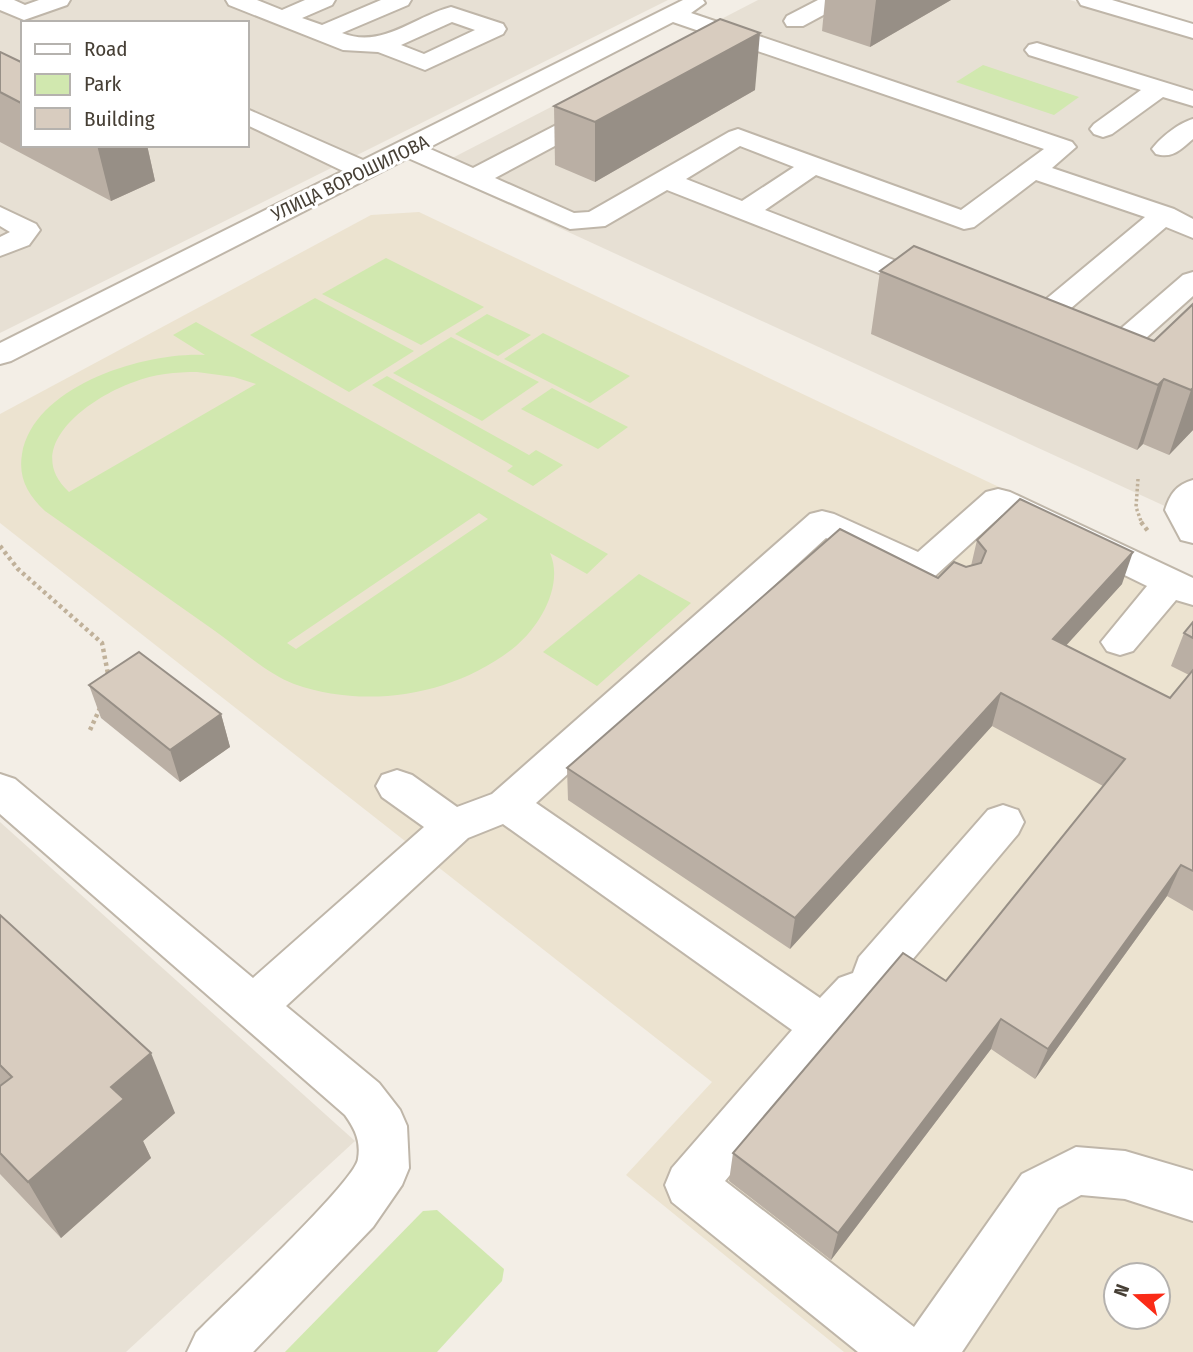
<svg xmlns="http://www.w3.org/2000/svg" width="1193" height="1352" viewBox="0 0 1193 1352" font-family="'Fira Sans Condensed',sans-serif">
  <style>
    .residential { fill: #e7e0d4; fill-rule: evenodd }
    .education { fill: #ece3d0; fill-rule: evenodd }
    .green { fill: #d1e8af; fill-rule: evenodd }
    .lines { fill: none; stroke-linecap: round; stroke-linejoin: round }
    .minor-casing { stroke: #bfb6a9; stroke-width: 4 }
    .path-far1 { stroke: #c0b19a; stroke-width: 3.5; stroke-dasharray: 2.5 2.5; stroke-linecap: butt }
    .path { stroke: #c0b19a; stroke-width: 4.5; stroke-dasharray: 3.5 3.5; stroke-linecap: butt }
    .minor { fill: #fff; fill-rule: evenodd }
    .wall { fill: #baafa4 }
    .shaded-wall { fill: #978f86 }
    .building { fill: #d8ccbf; stroke: #978f86; stroke-width: 2 }
    .labels { text-anchor: middle; dominant-baseline: central; stroke-width: 6; stroke-linejoin: round; paint-order: stroke }
    .far-street-label { font-size: 19px; fill: #463f35; stroke: #fff }
  </style>
  <rect width="100%" height="100%" fill="#f3eee6"/>
  <g class="residential">
    <path d="M0 0H668L0 333ZM23 23H247V145H23Z"/>
    <path d="M758 0H1070L1193 36V519L431 169Z"/>
    <path d="M0 822 355 1141 126 1352H0Z"/>
  </g>
  <path class="education" d="M419 212 1193 579V1352H844L626 1175 712 1082 0 523V414L371 215ZM1116 1275H1158V1317H1116Z"/>
  <g class="green">
    <path d="M983 65 1079 97 1054 115 956 82Z"/>
    <path d="M386 258 484 307 421 345 322 294Z"/>
    <path d="M315 298 414 351 349 392 250 335Z"/>
    <path d="M487 314 531 335 498 356 455 334Z"/>
    <path d="M196 322 608 554 587 574 550 553C564 585 540 626 516 646 456 695 367 710 294 684 266 673 239 648 215 631 158 591 102 551 45 511 28 495 18 478 22 454 34 385 145 352 205 355L173 335ZM197 372 234 377 256 384 69 492C19 446 93 396 134 382 154 374 176 372 197 372ZM479 513 488 519 296 649 287 643Z"/>
    <path d="M543 333 630 376 590 403 504 359Z"/>
    <path d="M451 337 539 382 482 421 393 373Z"/>
    <path d="M387 376 529 455 536 450 563 465 533 486 507 471 513 466 372 385Z"/>
    <path d="M552 388 628 427 598 449 521 409Z"/>
    <path d="M639 574 691 603 597 686 543 652Z"/>
    <path d="M437 1210 504 1269 502 1281 437 1352H285L423 1211Z"/>
  </g>
  <g class="lines">
    <g class="minor-casing">
      <g id="minor">
        <path d="M0 0H14L25 5 39 0H70L67 5 24 20 0 10Z"/>
        <path d="M226 0H257L282 10 305 0H335L332 5 302 18 322 25 381 0H411L408 5 342 33C382 49 413 17 451 7L503 24 506 29 503 34 425 70 378 52 343 50 229 5ZM452 22 475 30 424 54 401 45Z"/>
        <path d="M683 0H703L705 3 691 13 1072 142 1076 147 1052 168 1174 209 1193 219V238L1166 227 1043 332 1032 335 1021 332 1017 326 1021 320 1145 217 1036 180 974 227 964 229 816 175 765 210 945 280 949 286 945 292 935 295 667 190 605 226 570 229 408 158 11 361 0 364V343L343 171 247 125V109L363 160ZM673 22 1044 149 961 210 738 129 729 132 589 212 574 213 495 178 609 117 612 112 609 107 600 105 591 107 473 168 428 148ZM740 146 794 167 742 201 686 179Z"/>
        <path d="M818 0H845L842 5 803 26H787L784 21 787 16Z"/>
        <path d="M1078 0H1112L1193 24V38L1081 5Z"/>
        <path d="M1037 43 1193 91V106L1163 97 1112 134 1103 137 1094 134 1090 129 1094 124 1141 90 1029 55 1025 50 1029 45Z"/>
        <path d="M1193 119V139C1181 149 1173 159 1156 154L1152 149C1161 137 1179 123 1193 119Z"/>
        <path d="M0 207 36 224 40 230 29 245 0 256V237L10 232 0 226Z"/>
        <path d="M1193 272V296L1118 363C1103 366 1085 363 1076 350L1080 344 1091 341 1103 344 1183 275Z"/>
        <path d="M1193 480V543L1181 540 1165 510C1170 494 1176 485 1193 480Z"/>
        <path d="M998 489 1010 492 1193 578V605L1176 600 1133 651 1120 655 1107 651 1101 642 1147 586 1002 515 935 576 922 580 826 538 536 803 820 998 839 978 853 973 859 957 988 810 1003 805 1018 810 1024 822 1018 834 891 985 877 990 871 1006 725 1181 914 1327 1022 1174 1076 1147 1125 1151 1193 1171V1221L1125 1199 1081 1195 1058 1208 962 1352H858L672 1202 665 1185 672 1168 792 1030 503 824 468 838 286 1006 379 1083 400 1110 407 1126 409 1168 402 1185 373 1227 253 1352H187L196 1333C220 1308 355 1182 358 1159 361 1141 355 1129 345 1115L0 814V774L15 779 253 978 424 827 382 797 376 786 382 775 397 770 412 775 457 807 492 794 810 514 822 511 834 514 918 552 986 492Z"/>
      </g>
    </g>
    <path class="path-far1" d="M1138 479 1136 507 1142 524"/>
    <g class="path">
      <path d="M1141 522 1148 531"/>
      <path d="M0 546 18 569 102 643 109 679"/>
      <path d="M90 730 101 706"/>
    </g>
    <use href="#minor" class="minor"/>
  </g>
  <g class="wall">
    <path d="M825 0H951L870 47 822 31Z"/>
    <path d="M0 52 23 63V145H147L155 181 111 201 0 142Z"/>
    <path d="M755 90 595 182 555 165 554 106Z"/>
    <path d="M880 271 1154 341 1193 304V430L1169 455 1143 444 1137 450 871 334Z"/>
    <path d="M977 540 1122 584 1066 645 1170 698 1189 675 1171 666 1184 633 1193 622V911L1167 896 1035 1079 991 1049 831 1260 729 1181 733 1153 946 981 1103 786 992 726 790 949 568 800 567 768 938 578 971 566Z"/>
    <path d="M89 685 221 714 230 747 180 782 101 718Z"/>
    <path d="M0 915 175 1113 143 1141 151 1158 61 1238 0 1174Z"/>
  </g>
  <g class="shaded-wall">
    <path d="M876 0H951L870 47Z"/>
    <path d="M760 33 755 90 595 182V122Z"/>
    <path d="M97 145H147L155 181 111 201Z"/>
    <path d="M1164 379 1143 444 1137 450 1158 385Z"/>
    <path d="M1193 388V430L1169 455 1191 390Z"/>
    <path d="M1133 552 1122 584 1043 671 1053 639Z"/>
    <path d="M1001 693 992 726 790 949 795 918Z"/>
    <path d="M221 714 230 747 180 782 170 750Z"/>
    <path d="M1181 865 1167 896 1035 1079 1048 1049Z"/>
    <path d="M1001 1019 991 1049 831 1260 838 1233Z"/>
    <path d="M151 1053 175 1113 143 1141 151 1158 61 1238 28 1182 111 1087Z"/>
  </g>
  <g class="building">
    <path d="M720 19 760 33 595 122 554 106Z"/>
    <path d="M0 52 23 63V104L0 92Z"/>
    <path d="M914 246 1154 341 1193 304V388L1191 390 1164 379 1158 385 880 271Z"/>
    <path d="M1020 499 1133 552 1053 639 1170 698 1193 670V871L1181 865 1048 1049 1001 1019 838 1233 733 1153 903 953 946 981 1125 759 1001 693 795 918 567 768 840 529 938 578 954 562 966 567 981 563 986 551 977 540Z"/>
    <path d="M1193 622V638L1184 633Z"/>
    <path d="M139 652 221 714 170 750 89 685Z"/>
    <path d="M0 915 151 1053 111 1087 124 1099 28 1182 0 1153V1086L12 1077 0 1065Z"/>
  </g>
  <g class="labels">
    <g class="far-street-label">
      <text transform="translate(350 178) rotate(-26)">УЛИЦА ВОРОШИЛОВА</text>
    </g>
  </g>
  <rect x="21" y="21" width="228" height="126" fill="#ffffff" stroke="#b5b2ae" stroke-width="2"/>
  <rect x="35" y="44" width="35" height="10" fill="#ffffff" stroke="#b5b2ae" stroke-width="2"/>
  <text x="84" y="56" font-size="21" fill="#463f35">Road</text>
  <rect x="35" y="74" width="35" height="21" fill="#d1e8af" stroke="#b5b2ae" stroke-width="2"/>
  <text x="84" y="91" font-size="21" fill="#463f35">Park</text>
  <rect x="35" y="108" width="35" height="21" fill="#d8ccbf" stroke="#b5b2ae" stroke-width="2"/>
  <text x="84" y="126" font-size="21" fill="#463f35">Building</text>
  <g transform="translate(1137 1296) rotate(290)"><circle r="33" fill="#ffffff" stroke="#b5b2ae" stroke-width="2"/>
  <path d="M0-5L12 26L0 18L-12 26Z" fill="#fa2b17"/>
  <text y="-10" font-size="19" font-weight="bold" text-anchor="middle" fill="#463f35">N</text>
  </g>
</svg>
